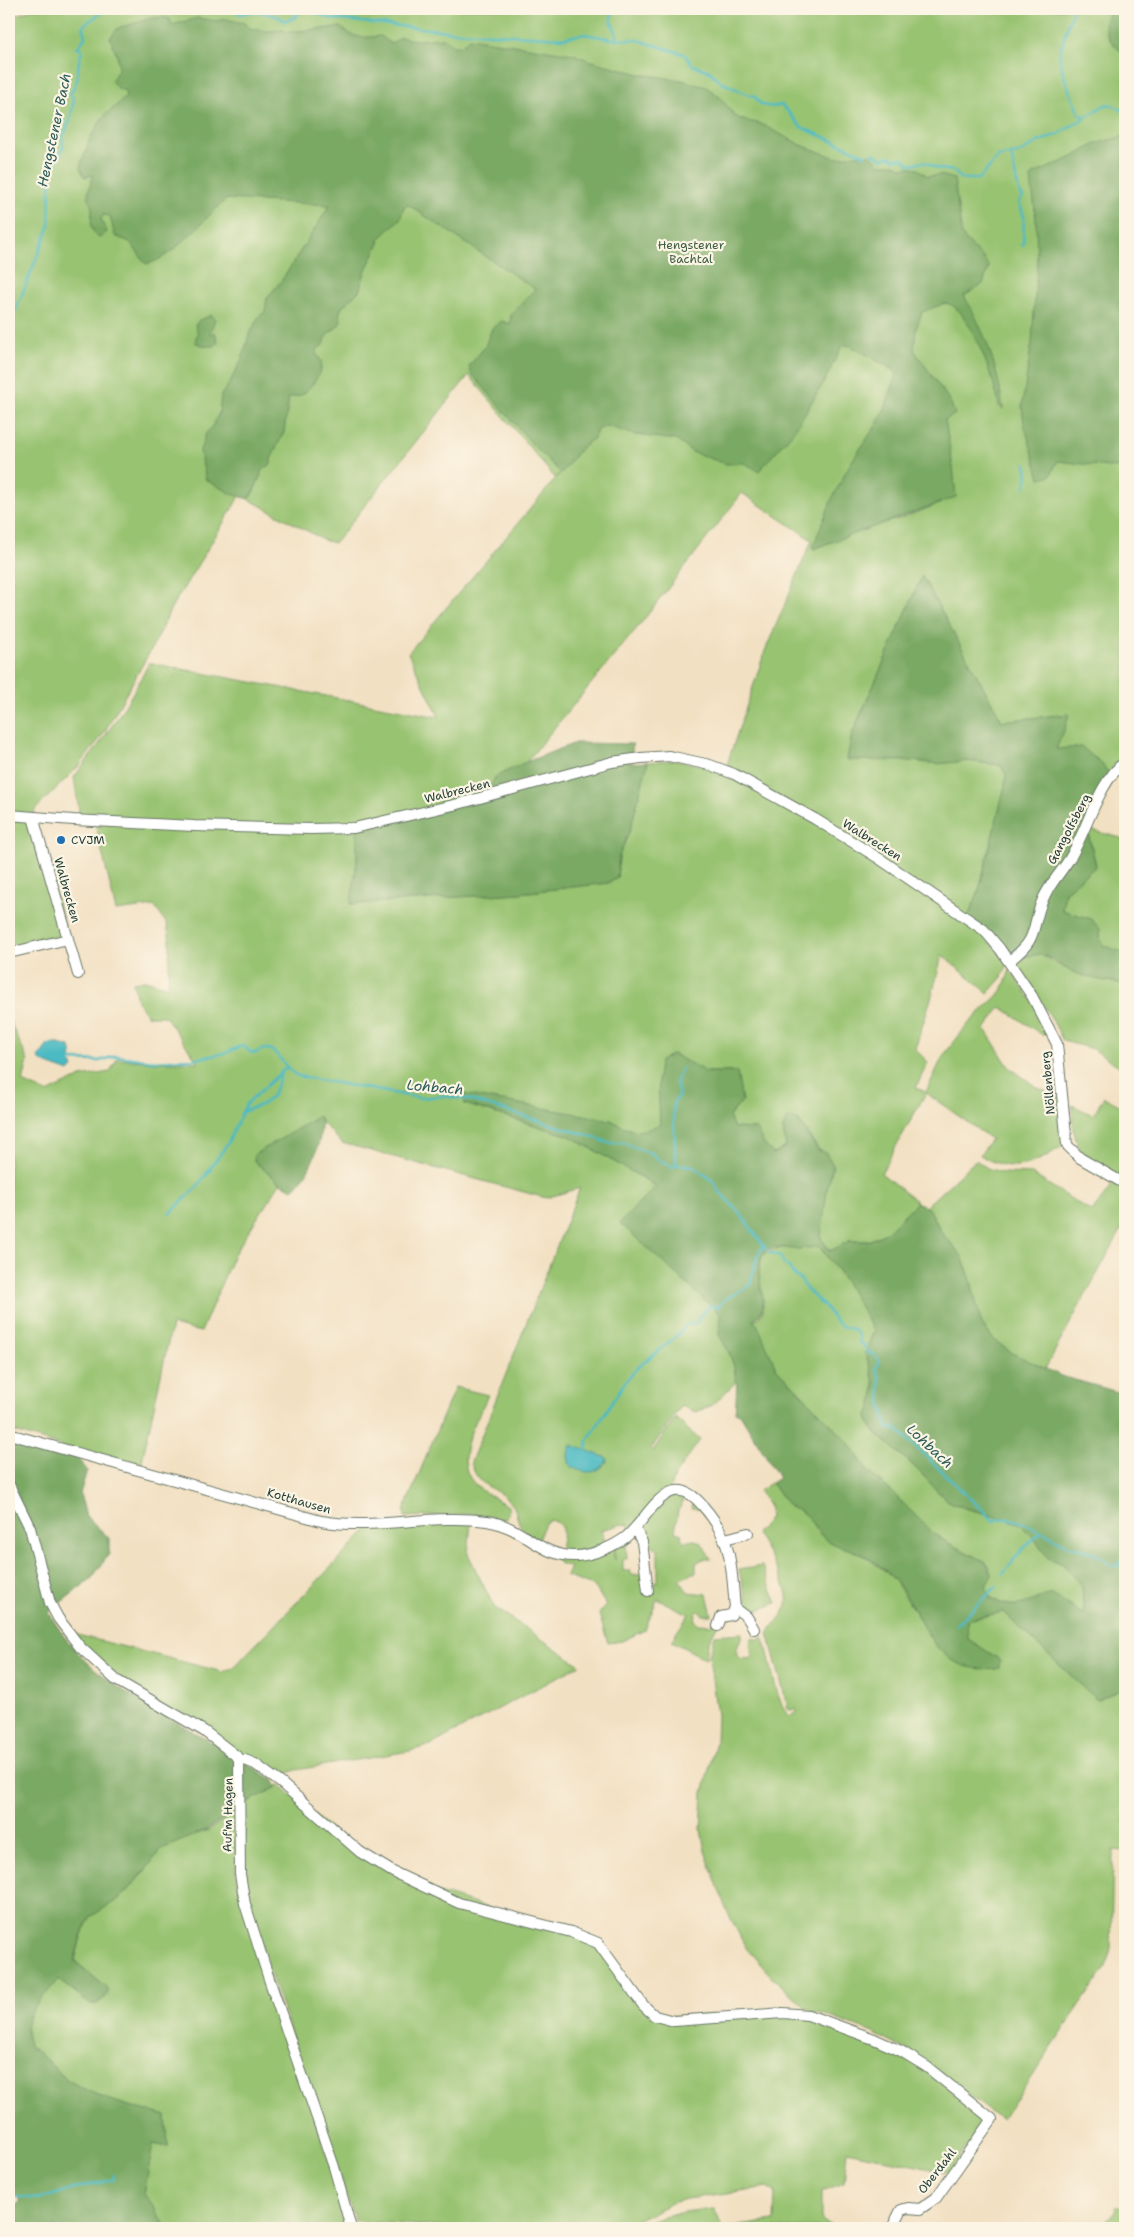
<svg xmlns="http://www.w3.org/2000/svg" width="1134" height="2237" viewBox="0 0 1134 2237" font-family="'Shantell Sans',sans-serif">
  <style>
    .green { fill: #98c371; stroke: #5c8052; fill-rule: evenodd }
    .forest { fill: #7aa963; stroke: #4c734c; fill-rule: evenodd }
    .water { fill: #4bbac2; stroke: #357c7b }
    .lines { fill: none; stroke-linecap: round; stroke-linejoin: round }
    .stream { stroke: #4bbac2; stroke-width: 2.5 }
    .street-casing { stroke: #697666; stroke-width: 12 }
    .street { stroke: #fff; stroke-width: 10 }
    .poi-dot { fill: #1f6fb2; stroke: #fcf5e5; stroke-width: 2 }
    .labels { text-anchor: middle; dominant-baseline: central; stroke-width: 4.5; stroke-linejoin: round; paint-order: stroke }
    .park-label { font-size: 12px; fill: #3d5e43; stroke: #fcf5e5 }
    .street-label { font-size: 12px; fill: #1f3d34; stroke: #fcf5e5 }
    .poi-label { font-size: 12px; fill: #1f3d34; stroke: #fcf5e5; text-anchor: start }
    .water-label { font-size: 14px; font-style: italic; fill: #2a5c58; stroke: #fcf5e5 }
  </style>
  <rect width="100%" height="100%" fill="#fcf5e5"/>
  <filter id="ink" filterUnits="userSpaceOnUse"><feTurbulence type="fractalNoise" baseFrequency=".02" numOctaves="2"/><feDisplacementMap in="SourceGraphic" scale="10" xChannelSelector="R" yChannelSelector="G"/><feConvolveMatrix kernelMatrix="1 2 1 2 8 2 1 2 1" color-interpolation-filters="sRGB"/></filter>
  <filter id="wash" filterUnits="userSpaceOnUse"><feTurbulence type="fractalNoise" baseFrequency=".0096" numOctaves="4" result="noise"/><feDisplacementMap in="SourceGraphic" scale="20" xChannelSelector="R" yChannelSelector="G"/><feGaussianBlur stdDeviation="1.12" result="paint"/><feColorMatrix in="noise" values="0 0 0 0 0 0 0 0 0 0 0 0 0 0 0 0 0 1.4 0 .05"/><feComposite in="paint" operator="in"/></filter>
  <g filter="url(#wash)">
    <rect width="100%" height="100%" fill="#f2e0c2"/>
    <g class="green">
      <path d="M33 9H1125V324L1119 310 1112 309 1125 331V767L1112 778 1096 758 1056 749 1068 714 1002 721 922 576 852 734 847 759 912 761 936 763 968 761 1000 765 1006 774 1005 786 978 894 967 919 1009 962 1002 977 988 993 942 955 933 992 915 1049 928 1062 916 1088 926 1092 943 1056 969 1023 1002 991 1010 970 1050 1026 1044 1036 1001 1007 985 1029 1009 1067 1038 1088 1063 1098 1065 1144C1037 1164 1013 1176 980 1155L991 1139 926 1093 881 1173 917 1202 886 1233 868 1241H849L831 1251 820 1238 827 1190 833 1165 826 1153 819 1150 798 1120 783 1128 786 1147 773 1154 763 1143 757 1129 734 1128 729 1117 742 1101 736 1072H706L673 1054 660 1101V1125C638 1135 631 1132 611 1120L465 1104 570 1136 656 1186 690 1285 721 1315 719 1335C729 1351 736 1364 735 1383L713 1405 696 1412 681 1406 651 1449 653 1451 675 1418 700 1440 675 1475 669 1490 630 1528 627 1523 625 1525 623 1524 601 1530 606 1544C591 1551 576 1554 560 1549 562 1536 567 1525 551 1520L545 1523 538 1540C532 1536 522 1531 520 1525 516 1518 517 1509 511 1503 495 1485 478 1490 471 1462L580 1188 546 1198 342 1143 322 1123 319 1116 254 1161 280 1183 234 1254 201 1332 172 1325 140 1470 9 1430V1019L28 1061 23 1082 47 1093 81 1077 110 1072 117 1059 155 1062H198L165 1016H148L137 1001 133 982 145 980 168 987 170 941 167 924 154 906 116 911 95 822 80 817 74 777C104 739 127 707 149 663L439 717 408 653 563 470 555 478 469 375 335 543 326 541 248 499 253 493 262 470 271 464 270 459 284 432 201 459 207 480 240 496 170 610 157 639 104 733 79 766 35 810 33 817 68 939 16 947 9 942V18ZM384 226 385 233 379 239V243L366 269 359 291 342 307 339 314C343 325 335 329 327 335ZM316 354 319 357 321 371 304 391ZM742 493 812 540 765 651 725 770 674 760 648 762 630 830 619 856 617 878 608 883 519 893 351 904 357 861V827L486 798 530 761H527L642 622ZM941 503 902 518 873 526 814 549 815 543ZM569 1447 607 1458 602 1467 570 1465 568 1457Z"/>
      <path d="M1087 829 1125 839V953L1104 946 1100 939V929L1062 910 1065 892 1096 865Z"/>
      <path d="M1036 954C1047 957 1048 959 1057 964 1077 976 1103 981 1125 984V1070L1093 1049 1063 1041C1050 1013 1034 990 1015 966L1020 959Z"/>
      <path d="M1104 1097 1121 1106 1125 1100V1179C1081 1154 1074 1159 1072 1105L1093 1115Z"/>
      <path d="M976 1160 987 1168 1004 1173 1032 1174 1092 1212 1115 1181 1125 1187V1223L1045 1369C1022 1358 993 1348 981 1322 972 1301 973 1276 961 1256 956 1247 947 1240 941 1232 936 1223 934 1212 925 1207Z"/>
      <path d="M819 1246 844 1279 874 1331 865 1353C875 1379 878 1392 867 1418L873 1430 918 1470 946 1500 965 1508 1019 1523 1035 1539 1048 1558 1064 1565 1082 1586 1084 1616 1067 1603 1038 1598 1027 1604 1014 1606 1000 1603 989 1596 986 1586 990 1567 986 1562 946 1542 934 1534 895 1495 868 1471 847 1441 776 1368 753 1320 759 1318 763 1311 759 1272 762 1256C773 1243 801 1250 819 1246Z"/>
      <path d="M455 1387 488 1395C478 1419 452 1457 473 1482 481 1492 497 1499 508 1506L509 1510 505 1520 475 1514 405 1517 404 1510Z"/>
      <path d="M771 1483 791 1508 799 1510 810 1519 817 1532 827 1540 863 1555 888 1573 896 1582 926 1630 1000 1660 968 1639 966 1620 1003 1612 1097 1700 1125 1687V1851L1113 1850 1111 1948 1106 1967 1002 2120 910 2052 873 2033 823 2014 811 2012 772 1977 746 1948 726 1909 705 1851 701 1830 703 1793 716 1741 717 1716 709 1656 715 1635 742 1633C742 1638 737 1646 736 1653L741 1659 752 1658 750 1644 752 1638 755 1637 757 1640 763 1637C772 1659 774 1702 790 1716L797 1712 796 1709 790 1710 786 1707 787 1704 768 1633C774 1623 785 1615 787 1604 791 1587 764 1548 756 1532 776 1518 773 1509 759 1491Z"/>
      <path d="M679 1493 691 1497 705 1510 692 1508 693 1501 683 1499 681 1507 678 1510 675 1532 682 1534 681 1537 684 1542 694 1540 701 1542 711 1559H703L696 1563V1573H690V1575L679 1579 688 1592 707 1594 712 1615H703L698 1611 696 1613 695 1621 699 1624 712 1625 713 1622 718 1624 708 1643 706 1659 671 1641 689 1614 657 1599 645 1630 622 1641 608 1643 599 1614 606 1605 595 1587 566 1576 570 1567 559 1563 551 1554C573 1558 590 1558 610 1549L613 1551 615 1560 614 1547 626 1542 627 1559H623V1571H630V1575L642 1574 645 1581 644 1595H647L658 1580V1548L653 1547V1544L645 1543 641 1524 667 1497Z"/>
      <path d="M471 1523 468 1554 494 1607 580 1665 431 1745 410 1751 296 1770 283 1775 280 1780 137 1693 70 1633 223 1672 234 1667 370 1527Z"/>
      <path d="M762 1566 777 1603 750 1613 739 1570Z"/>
      <path d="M279 1784 331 1830 423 1888 591 1939 651 2016 768 2014 808 2018 915 2061 984 2117 982 2124 949 2173 847 2151 844 2183 822 2191V2221L838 2228H725L774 2221 775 2192 768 2187 686 2199 672 2203 620 2228H462L355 2221 271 1975 245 1889 244 1804 277 1787Z"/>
      <path d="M237 1810 236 1874 331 2168 346 2228H168L144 2194 153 2144 168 2147 166 2116C132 2107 98 2099 68 2080 54 2070 45 2055 29 2047 18 2015 40 2003 58 1979L91 2004H97L108 1995V1989L75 1961 81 1937 90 1917 120 1898 145 1871 160 1850 188 1837 209 1830Z"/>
      <path d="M1115 2206H1125V2228H1099L1114 2212Z"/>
      <path d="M714 2209 723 2228H633C661 2214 684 2211 714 2209Z"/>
    </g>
    <g class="forest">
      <path d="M1111 9H1125V54C1109 43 1098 27 1111 9Z"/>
      <path d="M164 17 170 19 172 25 198 18 216 21 226 19 244 23 250 28 267 31 283 30 287 32 341 27C353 39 365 38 381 36L391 44 401 37C419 43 426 38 444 38L453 46H461L469 38 573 54 588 60 640 74 681 80 706 87 718 95 736 117 746 121 759 123 801 145 836 158 855 155H871L880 164H896L904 168C916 164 918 170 928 176L941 175 954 179 962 236 985 260 989 267 983 284 964 296C985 331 998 368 1003 409L999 406C995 381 974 325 956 308 953 305 949 304 945 303L922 312 916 329 914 350 950 401 955 414 945 420 953 467 956 497 812 549 832 499 850 464 877 424 885 408 897 374 894 370 849 345 842 346 824 382 794 431 759 471 744 463 726 464 692 452 676 440 636 435 607 426 597 430 594 438 581 448 561 473 535 447 471 373 469 366 485 347 492 328 502 321 510 324 511 315 535 289 407 204 404 207 400 219 379 239V243L366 269 359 291 342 307 339 314 341 320 339 325 327 335 324 345 318 348 316 354 321 361C323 372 311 389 301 395 298 397 292 397 289 397L284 432 271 459V464L263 470 253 493 248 499 232 494 206 480 200 451 205 435 213 425 219 413 221 395 229 384 242 359 249 335 259 316 265 312 267 298 282 280 330 205 227 199C205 217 172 260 146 264L130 242 115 236 110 216 103 215 101 219 107 232 100 238C88 230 92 221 92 209 92 204 87 200 88 194 89 188 92 182 93 175L84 177 80 167 90 139 103 117 126 97 125 91C119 89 114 87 112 80L119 68 117 55 110 38 118 28 152 18Z"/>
      <path d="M1124 136 1125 294 1119 300V310L1125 324V464L1117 468 1058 461 1050 476 1040 478 1024 424 1022 406 1032 342 1037 265 1036 220 1031 178 1034 174 1075 156 1095 144Z"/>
      <path d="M212 315 215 319 210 333 211 334 215 332 218 343 214 346H205L196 343V337L198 334 195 325 199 320Z"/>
      <path d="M922 576 1002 721 1069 714 1064 731 1056 749 1082 747 1104 766 1110 777 1087 829 1096 866 1065 892 1062 910 1091 919 1100 929V939L1104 946 1125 953V984C1107 981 1088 979 1071 971 1060 966 1051 956 1039 955 1033 954 1026 957 1020 959L1017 956 1009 961 968 917 978 894 1005 786 1006 774 1000 765 967 761 938 764 912 761 847 760 852 734Z"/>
      <path d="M575 743 633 744 630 763 648 762 630 830 619 856 617 878 608 883 519 893 351 904 357 861V827L486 798 495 777 526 762Z"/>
      <path d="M673 1054 706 1072H737L742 1101 729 1116 734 1128 757 1129 763 1143 773 1154 786 1147 783 1128 788 1118 798 1120 818 1150 826 1153 833 1165 827 1190 821 1238 830 1251 849 1241H868L886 1233 917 1202 930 1210 941 1232 961 1255 970 1277 981 1322 992 1338 1010 1352 1061 1376 1125 1394V1687L1097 1700 1003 1612 967 1620 968 1639 1000 1660 999 1668C991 1671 982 1669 973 1668 925 1660 920 1604 890 1575 882 1567 871 1559 862 1554 851 1549 837 1547 827 1540 813 1530 810 1511 791 1508L771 1483 779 1478 778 1476 740 1414 735 1412C738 1378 738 1365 719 1335L721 1315 620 1223 656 1186 570 1136 465 1104 463 1094 611 1120C631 1131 638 1135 660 1124L658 1079 660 1061ZM819 1246 844 1279 874 1331 865 1353C875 1379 878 1392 867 1418L873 1430 918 1470 946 1500 965 1508 1019 1523 1035 1539 1048 1558 1064 1565 1082 1586 1084 1615 1051 1594C1027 1602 1014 1613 989 1597L986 1586 992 1575 986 1562 946 1542 934 1534 895 1495 868 1471 847 1441 776 1368 758 1326 753 1320C775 1308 753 1280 761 1259 763 1254 766 1249 772 1248 779 1246 788 1249 795 1249 803 1249 811 1248 819 1246Z"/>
      <path d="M319 1116C326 1131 313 1164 304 1177 302 1182 297 1185 293 1189L280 1183 254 1161 255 1154Z"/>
      <path d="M9 1438 77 1458 87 1470 80 1494 86 1516 109 1538V1554L92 1578 49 1612C79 1672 142 1702 197 1734 223 1748 248 1764 273 1780L277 1787 244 1804 208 1829 160 1850 145 1871 120 1898 90 1917 81 1936 74 1961 108 1989 105 1998 97 2003 91 2004 58 1979C41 2003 17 2015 30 2047 45 2055 53 2071 68 2080 98 2099 132 2107 166 2116L168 2147 153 2144 144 2194 168 2228H9V2211L21 2201 9 2190V1562L11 1560 9 1550Z"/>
    </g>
    <g class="water">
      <path d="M54 1043 70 1047 72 1056 70 1060 73 1068 69 1072C60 1068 42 1064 38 1058L48 1045Z"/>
      <path d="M571 1445 607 1458V1461C596 1475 587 1474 571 1467L568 1457Z"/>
    </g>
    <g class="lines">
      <g class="stream">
        <path d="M234 9 240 14C255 10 272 12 285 21L294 18 303 9"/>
        <path d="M303 9 333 19 457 32 563 38 584 34 612 39 638 40 684 54 693 65 709 71 721 82 749 95 755 96C759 107 771 108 781 105 790 112 793 119 801 127L865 155"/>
        <path d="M612 9 611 22 614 27 618 39"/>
        <path d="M1073 9C1069 24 1062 40 1060 55 1059 67 1074 104 1080 115L1084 116"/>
        <path d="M872 153 883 159 889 156 894 159 903 158 909 164 925 162 936 168 954 171 961 179H979L998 157 1011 154H1018L1038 142 1059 134 1105 105C1110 104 1119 107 1123 111L1125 110"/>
        <path d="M1011 154 1019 192 1023 197 1019 202 1024 217 1023 245"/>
        <path d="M9 327 49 227 50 190 54 166 63 148V137L70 120 74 100 70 94C82 78 75 67 82 51L81 48H77L85 38 83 27 85 24 107 9"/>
        <path d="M1025 487 1028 475 1026 464"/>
        <path d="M70 1060 99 1061 116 1056 153 1061 194 1059 226 1053 243 1045 250 1052 256 1053C277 1038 281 1069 298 1076L420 1098 444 1096 470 1100 597 1138 608 1143H625L630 1146 653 1154 656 1158 673 1167 676 1164 693 1166 713 1181 718 1190 739 1212 766 1249"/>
        <path d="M242 1112 263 1104 273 1095 281 1074"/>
        <path d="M676 1164 673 1104 679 1095 676 1081 682 1068"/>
        <path d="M206 1176 211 1169"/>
        <path d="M169 1214 197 1187 228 1143 246 1104 287 1067"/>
        <path d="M768 1252 780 1256 784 1264 788 1266 794 1275 802 1281 806 1289 827 1309 835 1321 843 1327 853 1329 859 1336V1343L864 1345 868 1353H873L879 1362 876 1369 879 1375 881 1402 888 1429 896 1428 994 1521C1015 1511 1046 1536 1065 1544 1076 1549 1088 1549 1098 1556 1104 1559 1108 1564 1114 1566H1118L1121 1560 1125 1561"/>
        <path d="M586 1450 588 1440 625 1382 637 1368 679 1334 687 1324 693 1325 698 1322V1318L710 1306 718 1307 724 1300 750 1285 757 1257 763 1245"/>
        <path d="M1003 1574 1020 1552 1042 1531"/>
        <path d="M956 1625 997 1586"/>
        <path d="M9 2196 40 2199 80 2187 113 2180 114 2175"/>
      </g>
    </g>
  </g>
  <g filter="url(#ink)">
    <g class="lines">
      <g class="street-casing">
        <g id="street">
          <path d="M9 815 73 820 194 826 311 829 354 828 458 804 612 762 641 758 669 756 710 765 734 774 815 819 880 859 984 930 1000 949 1032 996 1057 1044 1067 1145 1080 1158 1125 1184"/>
          <path d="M33 817 78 974"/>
          <path d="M9 953 68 939"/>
          <path d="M1009 961C1040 938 1030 930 1043 899 1049 885 1062 871 1070 858 1087 830 1099 780 1125 762"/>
          <path d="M9 1434 321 1521C376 1531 432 1513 487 1521 524 1526 540 1558 577 1556 593 1555 613 1547 626 1537 650 1517 669 1465 703 1506 733 1540 731 1566 735 1608L731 1615 721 1617 718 1626"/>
          <path d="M9 1485 30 1528 50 1603 58 1618 80 1647 116 1680 204 1731 239 1758 240 1874 245 1904 268 1976 334 2167 351 2228"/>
          <path d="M635 1528 642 1542 648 1591"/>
          <path d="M725 1539 748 1533"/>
          <path d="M735 1608 747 1617 754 1629"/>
          <path d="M240 1761 245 1760 255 1764 281 1783 360 1852 393 1872 459 1903 571 1932 598 1943 643 2005 655 2016 674 2021 783 2013 808 2015 874 2039 901 2051 927 2067 992 2119 936 2198 920 2209 908 2208 901 2210 892 2228"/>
        </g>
      </g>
      <use href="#street" class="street"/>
    </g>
  </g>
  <circle class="poi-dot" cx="61" cy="840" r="5"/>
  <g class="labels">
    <g class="park-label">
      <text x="691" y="245">Hengstener<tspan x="691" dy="14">Bachtal</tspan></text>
    </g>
    <g class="street-label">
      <text transform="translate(457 791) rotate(-14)">Walbrecken</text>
      <text transform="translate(1069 829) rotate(-62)">Gangolfsberg</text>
      <text transform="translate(872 840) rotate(32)">Walbrecken</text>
      <text transform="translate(67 890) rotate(74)">Walbrecken</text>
      <text transform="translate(1048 1083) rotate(-95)">Nöllenberg</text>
      <text transform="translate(299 1501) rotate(16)">Kotthausen</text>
      <text transform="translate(228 1815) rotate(-89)">Auf'm Hagen</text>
      <text transform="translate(937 2171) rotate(-52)">Oberdahl</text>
    </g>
    <g class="poi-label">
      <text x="71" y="840">CVJM</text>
    </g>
    <g class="water-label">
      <text transform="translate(54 130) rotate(-78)">Hengstener Bach</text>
      <text transform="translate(435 1087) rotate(5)">Lohbach</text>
      <text transform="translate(930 1446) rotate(43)">Lohbach</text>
    </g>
  </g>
  <rect width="1134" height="2237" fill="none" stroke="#fcf5e5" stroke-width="30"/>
</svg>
